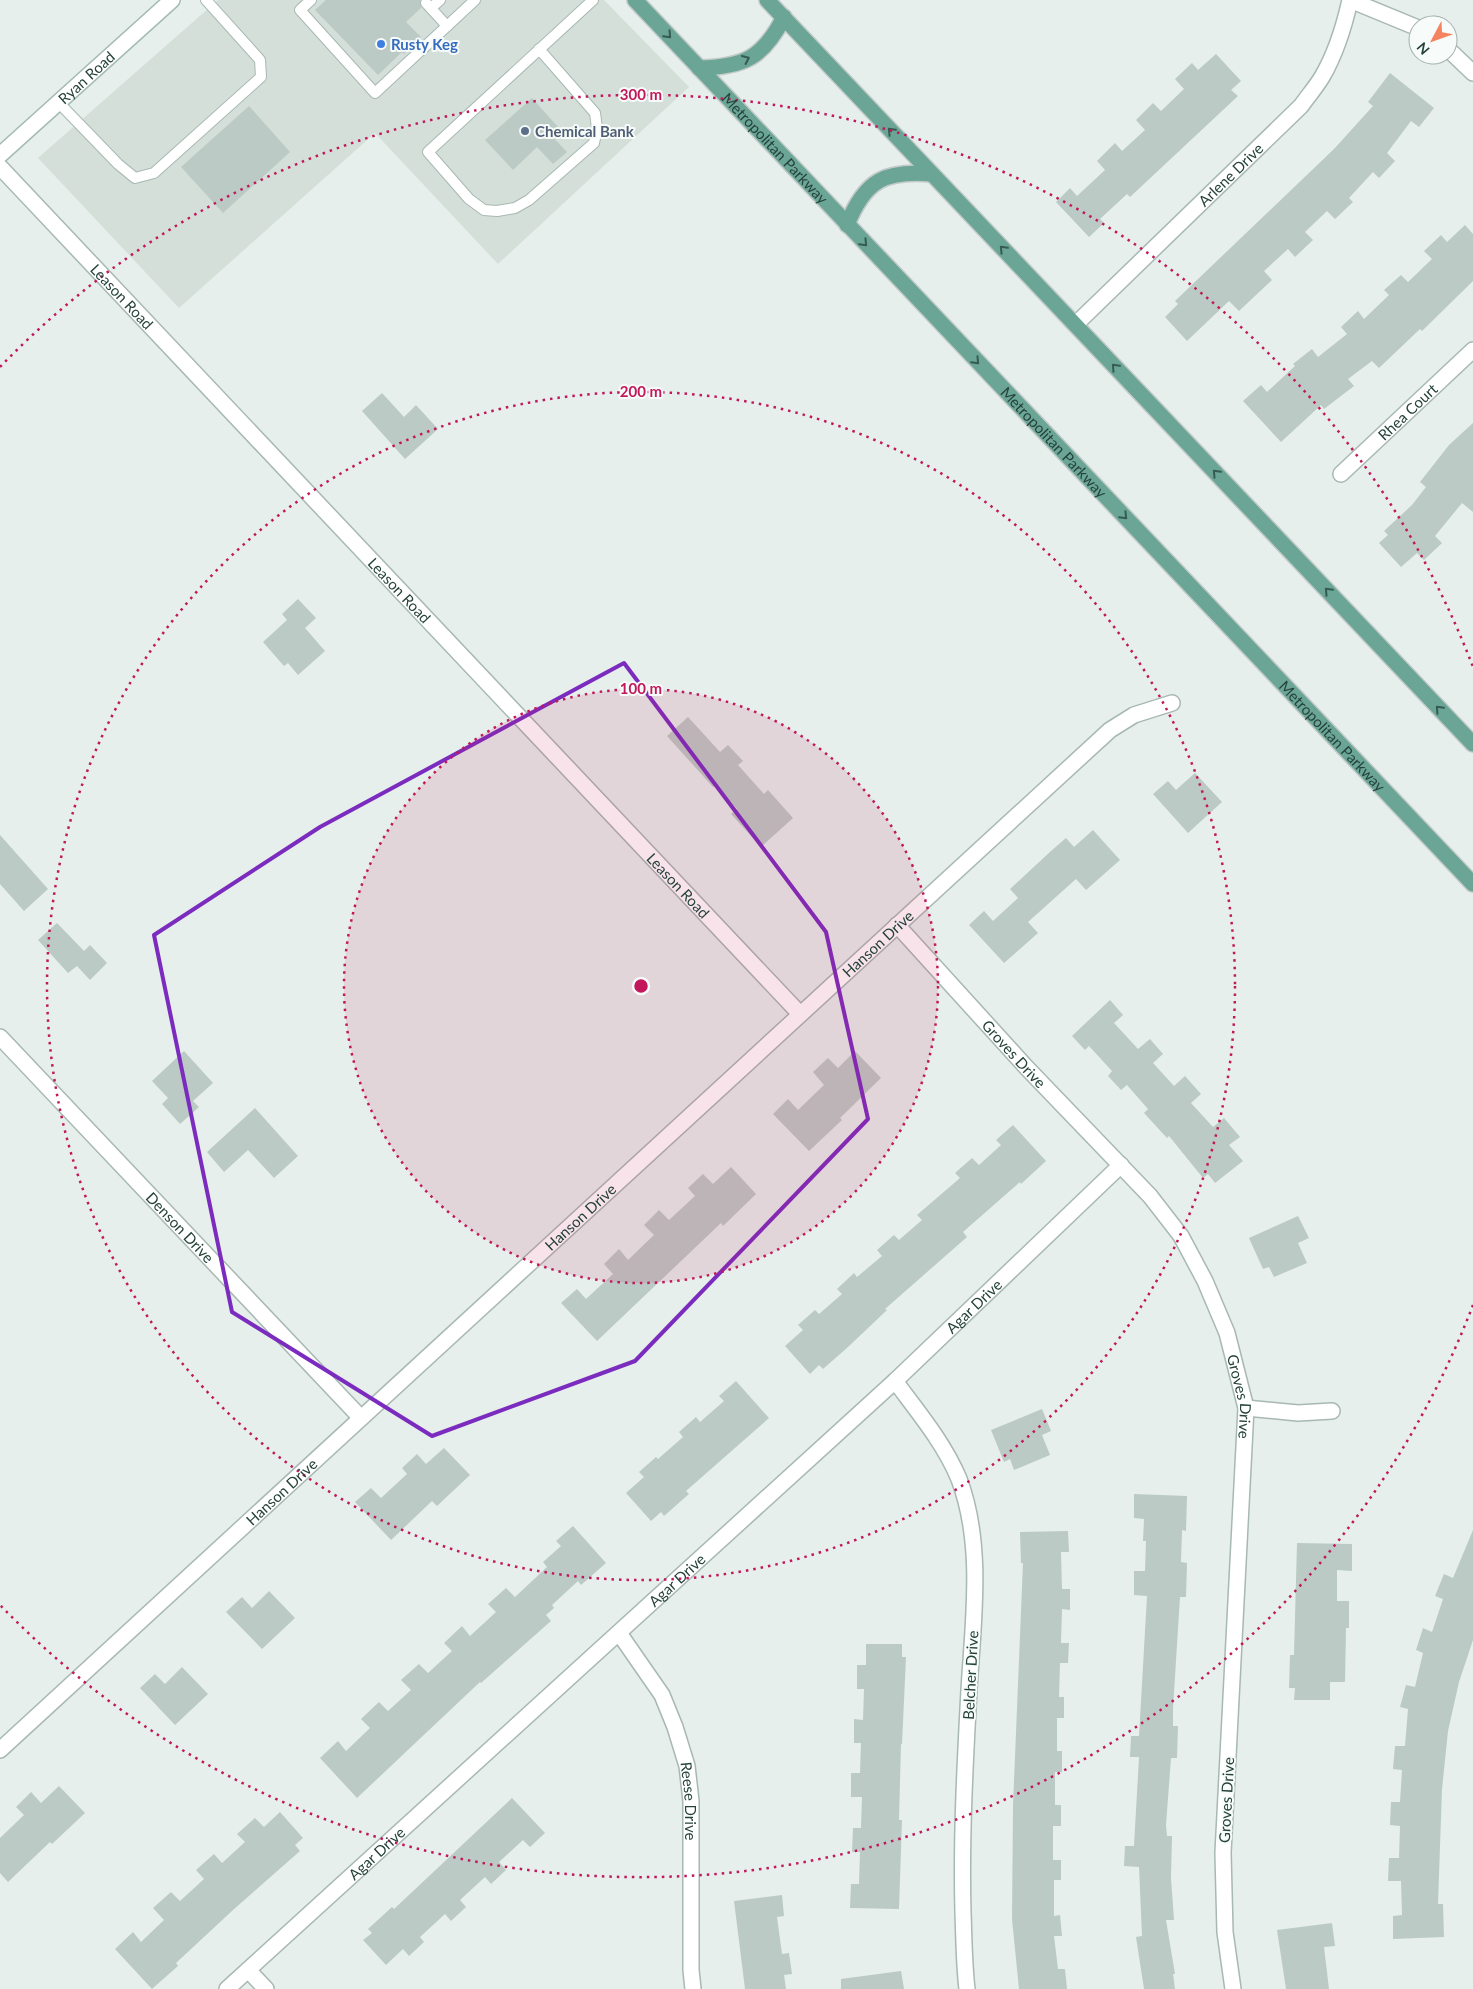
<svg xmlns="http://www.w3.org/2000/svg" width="1473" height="1989" viewBox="0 0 1473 1989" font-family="Lato,sans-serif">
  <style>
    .built { fill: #d4dfda }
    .building { fill: #bbcac4 }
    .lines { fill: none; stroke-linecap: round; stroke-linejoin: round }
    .service-casing { stroke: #a8b8b2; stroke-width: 12 }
    .minor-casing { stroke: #a8b8b2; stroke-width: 18 }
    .secondary-casing { stroke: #a4bbb3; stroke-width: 18 }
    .primary-casing { stroke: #c2cac8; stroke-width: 18 }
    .service { stroke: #fff; stroke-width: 10 }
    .minor { stroke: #fff; stroke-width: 15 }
    .secondary { stroke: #fff; stroke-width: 15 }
    .primary { stroke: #6aa596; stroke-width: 15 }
    .oneway { stroke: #365b51 }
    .marked { fill: none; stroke: #7b2cbf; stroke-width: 4; stroke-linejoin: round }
    .ring { fill: none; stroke: #c2185b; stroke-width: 2.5; stroke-dasharray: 2.5 5 }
    .shop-dot { fill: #3f7fe0; stroke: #f7fbf9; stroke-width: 2 }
    .service-dot { fill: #5c6f8a; stroke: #f7fbf9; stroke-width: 2 }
    .labels { text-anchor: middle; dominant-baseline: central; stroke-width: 4; stroke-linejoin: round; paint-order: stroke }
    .shop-label { font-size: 15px; font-weight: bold; fill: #366cbe; stroke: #f7fbf9; text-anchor: start }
    .street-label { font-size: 15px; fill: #24423a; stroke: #f7fbf9 }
    .service-label { font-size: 15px; font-weight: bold; fill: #4e5e75; stroke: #f7fbf9; text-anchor: start }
    .centre { fill: #c2185b; stroke: #f7fbf9; stroke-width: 2.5 }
    .ring-label { font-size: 15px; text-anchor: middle; font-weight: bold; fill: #c2185b; stroke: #f7fbf9; stroke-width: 4; stroke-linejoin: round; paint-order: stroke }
  </style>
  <rect width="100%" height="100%" fill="#e6efeb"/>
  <path class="built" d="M218 0H604L689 87 498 264 375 133 179 308 38 158Z"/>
  <g class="building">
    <path d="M326 0H420L421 8 406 22 421 37 404 54 402 52 378 75 315 10Z"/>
    <path d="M1216 54 1241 81 1231 90 1238 96 1130 197 1127 194 1100 219 1104 223 1089 237 1056 202 1070 188 1077 196 1105 170 1097 161 1115 143 1122 151 1145 130 1136 120 1153 103 1161 111 1184 89 1175 79 1192 63 1198 70Z"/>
    <path d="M1390 73 1434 108 1419 127 1411 121 1387 153 1395 161 1379 178 1373 172 1349 198 1353 202 1335 219 1327 211 1305 232 1313 240 1295 257 1288 249 1264 271 1272 280 1239 311 1229 301 1187 341 1165 317 1178 304 1175 301 1334 149 1373 106 1368 102Z"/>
    <path d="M532 98 559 128 551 135 567 152 553 164 537 147 513 170 485 140Z"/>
    <path d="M249 106 290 152 223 213 181 167Z"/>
    <path d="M1465 225 1473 234V281L1422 331 1420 329 1379 368 1372 361 1348 379 1354 386 1324 409 1321 405 1281 442 1243 401 1261 385 1267 392 1295 366 1293 364 1312 349 1318 357 1347 334 1341 327 1358 311 1364 319 1389 295 1384 290 1401 275 1408 282 1432 259 1424 251 1441 235 1447 242Z"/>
    <path d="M382 393 404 417 416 405 438 429 405 459 362 411Z"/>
    <path d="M1473 423V512L1462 503 1435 536 1442 543 1424 560 1417 553 1401 567 1379 543 1388 535 1384 531 1412 505 1426 487 1420 482 1449 445Z"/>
    <path d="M298 599 316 618 305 628 325 651 298 675 288 663 284 666 263 642 287 620 282 614Z"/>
    <path d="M688 717 720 752 728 745 743 761 738 765 764 794 768 790 793 818 761 847 731 814 737 809 716 785 713 787 667 736Z"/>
    <path d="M1195 773 1222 802 1188 833 1153 794 1168 781 1176 790Z"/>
    <path d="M1093 830 1120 860 1086 890 1076 879 1028 922 1038 933 1004 963 969 925 984 911 993 921 1018 898 1010 889 1051 851 1066 838 1074 847Z"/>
    <path d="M0 835 48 889 24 911 0 884Z"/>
    <path d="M57 923 84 951 90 945 107 963 90 980 77 966 68 973 38 940Z"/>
    <path d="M1110 1000 1123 1015 1114 1023 1138 1049 1150 1039 1163 1054 1153 1063 1174 1086 1185 1076 1201 1094 1191 1103 1213 1127 1224 1118 1240 1137 1229 1145 1243 1161 1215 1183 1208 1174 1203 1178 1169 1136 1167 1138 1144 1113 1148 1109 1127 1085 1121 1090 1108 1076 1112 1071 1089 1046 1085 1050 1072 1036Z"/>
    <path d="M184 1051 213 1083 193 1101 199 1107 180 1124 162 1104 168 1098 152 1081Z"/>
    <path d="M855 1051 881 1078 840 1118 842 1120 809 1151 773 1114 788 1099 798 1110 824 1085 813 1072 828 1058 838 1068Z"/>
    <path d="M255 1108 298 1156 274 1178 248 1150 224 1172 207 1152Z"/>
    <path d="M1013 1125 1046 1161 1021 1184 1020 1182 963 1232 967 1237 885 1309 887 1310 848 1347 823 1369 819 1365 810 1374 785 1346 803 1330 798 1325 815 1310 819 1314 842 1294 837 1289 854 1273 857 1277 882 1256 877 1250 894 1235 899 1240 922 1220 917 1215 960 1178 955 1173 972 1158 979 1165 1001 1145 996 1140Z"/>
    <path d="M731 1167 756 1194 723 1226 721 1223 597 1341 561 1303 577 1289 586 1299 613 1274 604 1264 619 1249 628 1260 654 1235 644 1225 659 1210 669 1220 695 1196 688 1188 703 1174 713 1184Z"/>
    <path d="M1298 1216 1309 1238 1298 1243 1307 1263 1274 1277 1269 1267 1263 1269 1249 1238Z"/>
    <path d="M736 1381 769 1418 686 1491 689 1494 664 1516 661 1512 651 1521 626 1493 644 1477 639 1472 656 1457 658 1459 683 1437 679 1432 696 1417 700 1422 724 1401 719 1396Z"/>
    <path d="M1042 1409 1051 1431 1042 1435 1050 1455 1014 1470 1010 1459 1004 1462 991 1430Z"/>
    <path d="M444 1448 470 1475 437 1506 432 1501 391 1540 355 1502 371 1488 381 1498 407 1474 402 1468 417 1454 426 1464Z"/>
    <path d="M1134 1494 1187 1496 1186 1531 1182 1530 1181 1562 1187 1563 1186 1597H1180L1173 1708V1726H1178L1177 1758H1171L1166 1825 1167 1836H1172L1171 1878 1174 1920H1166L1175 1974H1173L1175 1989H1144L1136 1937 1142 1936 1139 1867 1124 1866 1125 1846H1134L1139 1757H1130L1131 1736H1139L1147 1596 1134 1595V1571H1145L1146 1541H1143L1144 1519 1134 1518Z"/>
    <path d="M573 1526 606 1563 581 1585 578 1581 552 1605 554 1608 546 1615 551 1621 481 1683 480 1682 357 1798 320 1758 338 1741 346 1751 370 1728 361 1719 379 1702 388 1711 411 1690 401 1680 419 1664 428 1673 452 1651 444 1643 462 1626 470 1636 496 1612 488 1604 506 1588 515 1597 547 1567 543 1562 561 1546 556 1541Z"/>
    <path d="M1473 1530V1640L1459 1682 1448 1731 1442 1789 1438 1904H1443L1444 1937 1393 1939V1916L1402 1915 1401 1881H1388L1389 1858H1399L1400 1826 1390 1825 1391 1802H1400L1402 1770 1393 1769 1395 1746H1405L1408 1709 1400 1707 1406 1685 1415 1687 1423 1653 1416 1650 1423 1628 1432 1632 1443 1599 1435 1596 1444 1574 1453 1578Z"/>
    <path d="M1068 1531 1069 1552H1061L1062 1589H1070V1610L1062 1609 1061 1643H1069L1068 1663H1060L1059 1697H1064V1718H1057V1751H1062V1772H1055V1805H1061V1826H1053V1860H1061V1880H1054V1916L1060 1915 1062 1936H1054L1058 1969H1065L1067 1989H1019L1012 1919 1013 1805 1023 1563H1021L1020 1532Z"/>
    <path d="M1297 1543 1352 1544V1571L1337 1570V1601H1349V1628H1346L1345 1682H1330V1700H1294L1295 1688H1289L1290 1655H1294Z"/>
    <path d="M269 1591 295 1618 262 1649 226 1612 242 1597 252 1608Z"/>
    <path d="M866 1644H902V1657H906L902 1744H901L899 1820H902L899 1909 850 1908 851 1884H859L860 1852H852L853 1828H861L862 1797H851V1773H860L861 1743H854V1719L863 1720 864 1689H857V1665H866Z"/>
    <path d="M182 1667 208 1694 175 1725 140 1688 155 1674 165 1684Z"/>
    <path d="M59 1786 85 1813 52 1844 50 1842 8 1882 0 1873V1838L24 1815 16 1807 31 1792 41 1803Z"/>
    <path d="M512 1798 545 1833 530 1847 523 1840 499 1862 506 1870 491 1884 485 1877 460 1900 466 1907 451 1921 445 1914 420 1937 424 1942 409 1956 403 1949 386 1965 363 1940 372 1933 368 1929 392 1907 394 1909Z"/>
    <path d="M280 1812 303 1838 295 1845 300 1851 233 1910 176 1963 178 1966 152 1989 115 1949 133 1932 141 1942 164 1920 153 1908 171 1892 180 1901 204 1879 196 1870 214 1854 222 1863 245 1842 237 1834 255 1818 264 1827Z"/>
    <path d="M782 1895 784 1916 777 1917 782 1954 789 1953 792 1974 784 1975 786 1989H745L734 1901Z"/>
    <path d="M1332 1923 1335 1946 1324 1947 1329 1989H1286L1277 1930Z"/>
    <path d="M901 1971 904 1989H841V1979Z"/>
  </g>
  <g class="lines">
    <g class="service-casing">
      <g id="service">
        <path d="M311 0 300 10 375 93 475 0"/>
        <path d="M426 3 447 26"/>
        <path d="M431 8 440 0"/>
        <path d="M539 49 595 113 597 128 594 143 529 200 515 208 497 211 484 210 469 199 428 152 593 0"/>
        <path d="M58 102 118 164 135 178 154 173 261 77 260 60 206 0"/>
      </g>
    </g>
    <g class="minor-casing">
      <g id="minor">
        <path d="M1350 0 1418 28"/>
        <path d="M1448 49 1473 73"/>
        <path id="s1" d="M0 167 800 1014"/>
        <path id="s2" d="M1076 324 1301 106C1308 96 1316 87 1322 77 1336 53 1344 27 1350 0"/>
        <path id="s3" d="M1341 474 1473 350"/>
        <path id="s4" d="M897 925 1026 1067 1150 1196 1181 1236 1205 1281 1227 1333 1246 1408 1223 1853 1225 1932 1233 1989"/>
        <path id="s5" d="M0 1037 361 1418"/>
        <path d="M895 1381C918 1412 944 1443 959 1479 984 1545 973 1621 969 1690 965 1764 961 1839 963 1913 964 1939 964 1964 967 1989"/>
        <path d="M1246 1408 1298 1413 1332 1411"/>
        <path id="s6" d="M619 1633 662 1695 675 1727 687 1766 691 1801V1970L693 1989"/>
        <path id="s7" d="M0 1750 1110 730 1134 715 1172 703"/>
        <path d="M248 1970 266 1989"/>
        <path id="s8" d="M227 1989 895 1381 1121 1165"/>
      </g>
    </g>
    <g class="secondary-casing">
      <g id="secondary">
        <path id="s9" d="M0 155 172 0"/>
      </g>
    </g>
    <g class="primary-casing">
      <g id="primary">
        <path id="s10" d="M635 0 1473 884"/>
        <path d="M767 0 1473 744"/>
        <path d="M699 68C744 67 763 58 784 17"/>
        <path d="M847 225C865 180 885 170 932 174"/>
      </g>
    </g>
    <use href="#service" class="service"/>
    <use href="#minor" class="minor"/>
    <use href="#secondary" class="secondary"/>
    <use href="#primary" class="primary"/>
  </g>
  <defs><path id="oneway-chevron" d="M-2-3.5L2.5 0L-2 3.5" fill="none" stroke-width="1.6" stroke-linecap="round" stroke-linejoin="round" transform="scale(1.25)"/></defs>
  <g class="oneway">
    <use href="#oneway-chevron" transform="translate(668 35) rotate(47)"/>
    <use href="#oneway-chevron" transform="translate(746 59) rotate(-25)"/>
    <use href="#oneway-chevron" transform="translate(891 131) rotate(-134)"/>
    <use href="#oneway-chevron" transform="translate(864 243) rotate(46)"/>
    <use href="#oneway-chevron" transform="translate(1003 249) rotate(-134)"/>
    <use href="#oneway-chevron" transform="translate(976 361) rotate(46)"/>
    <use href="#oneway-chevron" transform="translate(1115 367) rotate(-133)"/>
    <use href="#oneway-chevron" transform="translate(1216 473) rotate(-133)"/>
    <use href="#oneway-chevron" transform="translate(1124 516) rotate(46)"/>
    <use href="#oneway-chevron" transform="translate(1328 591) rotate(-133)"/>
    <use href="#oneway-chevron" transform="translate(1439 709) rotate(-133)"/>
  </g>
  <path class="marked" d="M624 663 826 932 868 1119 635 1361 432 1436 232 1312 154 935 320 827Z"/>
  <circle cx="641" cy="986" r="297" fill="#c2185b" fill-opacity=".12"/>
  <g class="ring">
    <circle cx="641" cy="986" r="297"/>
    <circle cx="641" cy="986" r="594"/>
    <path d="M1473 1305A891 891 0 0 1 0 1605M0 367A891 891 0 0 1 1473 667"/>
  </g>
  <circle class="shop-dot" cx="381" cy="44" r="5"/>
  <circle class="service-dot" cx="525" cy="131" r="5"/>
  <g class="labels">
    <g class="shop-label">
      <text x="391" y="44">Rusty Keg</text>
    </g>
    <g class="street-label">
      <text stroke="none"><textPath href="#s9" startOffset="116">Ryan Road</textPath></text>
      <text stroke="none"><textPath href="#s10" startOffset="204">Metropolitan Parkway</textPath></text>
      <text stroke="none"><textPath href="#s2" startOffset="215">Arlene Drive</textPath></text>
      <text stroke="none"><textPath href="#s1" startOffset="178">Leason Road</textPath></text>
      <text stroke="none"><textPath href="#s3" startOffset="91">Rhea Court</textPath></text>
      <text stroke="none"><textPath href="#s10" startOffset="609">Metropolitan Parkway</textPath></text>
      <text stroke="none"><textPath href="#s1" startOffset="582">Leason Road</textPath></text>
      <text stroke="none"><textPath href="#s10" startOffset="1014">Metropolitan Parkway</textPath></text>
      <text stroke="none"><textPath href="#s1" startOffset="988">Leason Road</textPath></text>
      <text stroke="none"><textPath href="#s7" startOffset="1192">Hanson Drive</textPath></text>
      <text stroke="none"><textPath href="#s4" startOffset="174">Groves Drive</textPath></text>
      <text stroke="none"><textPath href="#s7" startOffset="788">Hanson Drive</textPath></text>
      <text stroke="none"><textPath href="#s5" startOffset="262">Denson Drive</textPath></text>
      <text stroke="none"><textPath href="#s8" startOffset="1012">Agar Drive</textPath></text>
      <text stroke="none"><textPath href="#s4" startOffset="594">Groves Drive</textPath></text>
      <text stroke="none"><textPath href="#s7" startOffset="382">Hanson Drive</textPath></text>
      <text stroke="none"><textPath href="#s8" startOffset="608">Agar Drive</textPath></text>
      <text transform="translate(970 1675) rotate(-87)">Belcher Drive</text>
      <text transform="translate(1226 1800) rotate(-87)">Groves Drive</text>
      <text stroke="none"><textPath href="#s6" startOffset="186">Reese Drive</textPath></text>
      <text stroke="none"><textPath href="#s8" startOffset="202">Agar Drive</textPath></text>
    </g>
    <g class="service-label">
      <text x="535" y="131">Chemical Bank</text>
    </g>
  </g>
  <circle cx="641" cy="986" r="8" class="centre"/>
  <g class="ring-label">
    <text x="641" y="100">300 m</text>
    <text x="641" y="397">200 m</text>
    <text x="641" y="694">100 m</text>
  </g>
  <g transform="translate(1433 40) rotate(229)"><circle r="24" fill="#f7fbf9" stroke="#a3b1ad"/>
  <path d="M0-4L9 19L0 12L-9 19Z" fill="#f4845f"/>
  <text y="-8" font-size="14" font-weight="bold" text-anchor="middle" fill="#24423a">N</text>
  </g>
</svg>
